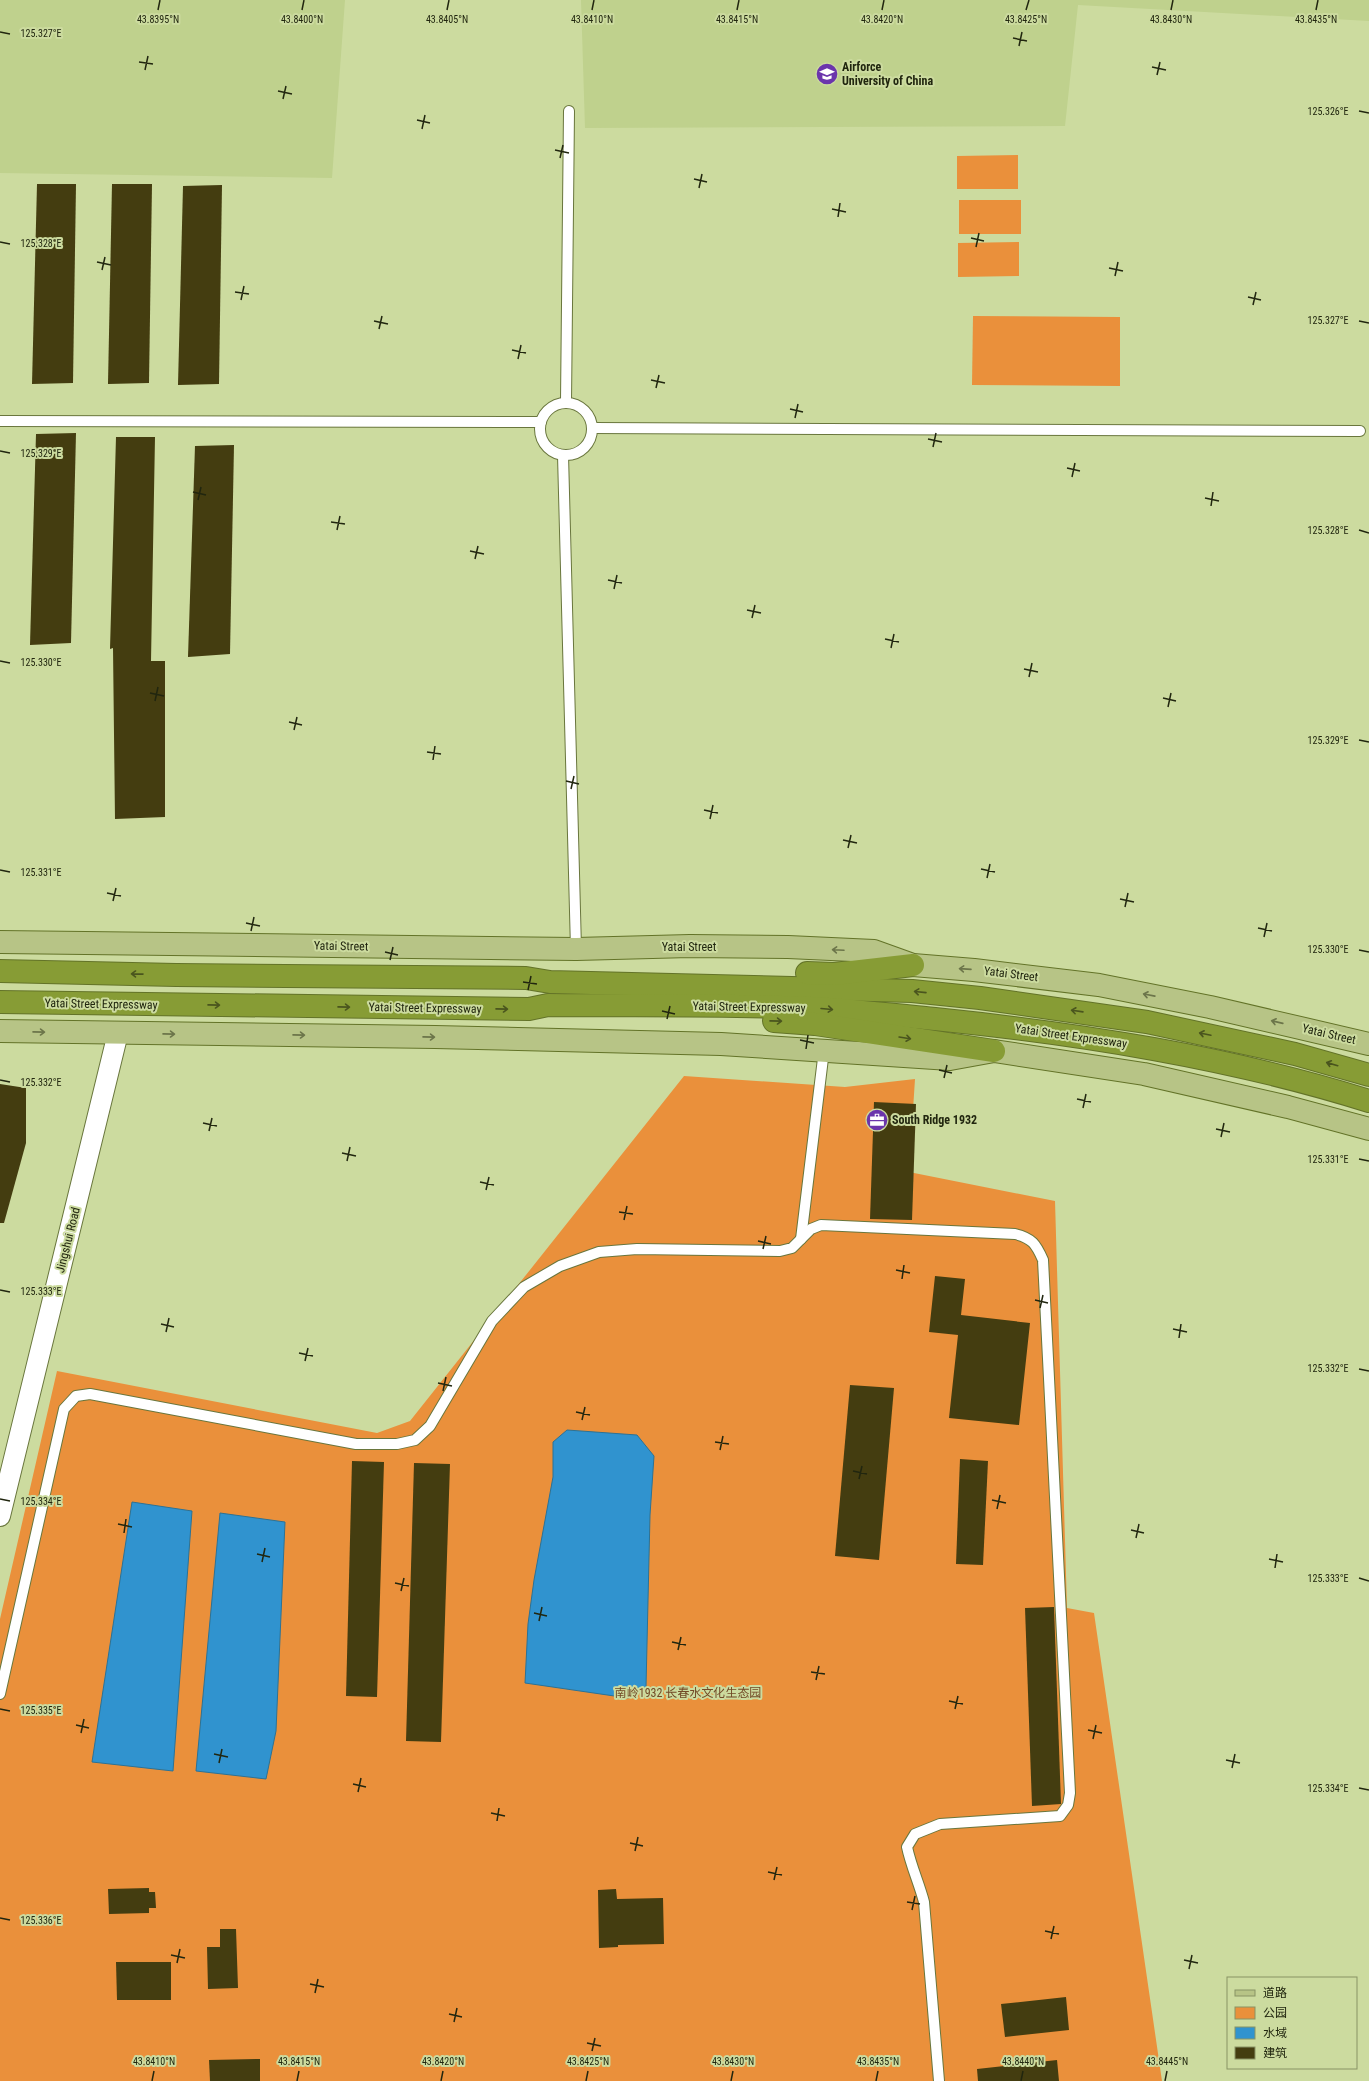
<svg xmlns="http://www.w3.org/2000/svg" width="1369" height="2081" viewBox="0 0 1369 2081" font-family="'Roboto Condensed','Noto Sans SC',sans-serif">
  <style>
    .built { fill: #bfd18d }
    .green { fill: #ea903b }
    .water { fill: #3093cf; stroke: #2c7295 }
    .building { fill: #443d10 }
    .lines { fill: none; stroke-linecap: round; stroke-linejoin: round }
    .lane-casing { stroke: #69763d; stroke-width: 12 }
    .street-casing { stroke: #69763d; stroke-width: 22 }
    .primary-casing { stroke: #637328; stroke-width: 24 }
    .highway-casing { stroke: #637328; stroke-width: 24 }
    .lane { stroke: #fff; stroke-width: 10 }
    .street { stroke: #fff; stroke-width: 20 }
    .primary { stroke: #b7c486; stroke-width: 22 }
    .highway { stroke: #879c35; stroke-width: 22 }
    .oneway { stroke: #6c754a }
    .oneway2 { stroke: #4a551e }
    .ticks { fill: none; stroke: #21260f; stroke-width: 1.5 }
    .labels { text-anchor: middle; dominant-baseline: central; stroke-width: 4; stroke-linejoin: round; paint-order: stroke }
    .poi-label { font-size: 12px; font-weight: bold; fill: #21260f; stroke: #ccdb9f; text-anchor: start }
    .street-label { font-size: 12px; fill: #21260f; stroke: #ccdb9f }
    .park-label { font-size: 12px; fill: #724926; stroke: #ccdb9f }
    .ticks-label { font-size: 10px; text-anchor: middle; fill: #21260f; stroke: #ccdb9f; stroke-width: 4; stroke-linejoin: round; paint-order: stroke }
  </style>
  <rect width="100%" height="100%" fill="#ccdb9f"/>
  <g class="built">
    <path d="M0 0H345L332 178 0 173Z"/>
    <path d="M581 0H1369V21L1078 5 1065 126 585 128Z"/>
  </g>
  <g class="green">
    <path d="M1018 155V189H957V156Z"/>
    <rect x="959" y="200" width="62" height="34"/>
    <path d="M1019 242V276L958 277V243Z"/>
    <path d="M973 316 1120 317V386L972 385Z"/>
    <path d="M684 1076 845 1087 915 1079 909 1172 1055 1201 1067 1608 1094 1613 1162 2081H0V1619L57 1371 377 1433 410 1421Z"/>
  </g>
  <g class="water">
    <path d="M567 1430 637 1435 654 1456 650 1515 646 1687 628 1698 525 1683 528 1624 534 1580 553 1477V1442Z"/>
    <path d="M132 1502 192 1511 173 1771 92 1762Z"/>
    <path d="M220 1513 285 1522 276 1731 266 1779 196 1771Z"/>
  </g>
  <g class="building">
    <path d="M37 184H76L73 383 32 384Z"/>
    <path d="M112 184H152L149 383 108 384Z"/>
    <path d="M222 185 219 384 178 385 183 186Z"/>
    <path d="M76 433 71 643 30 645 36 434Z"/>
    <path d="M116 437H155L151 661H165V817L115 819 113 648 110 649Z"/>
    <path d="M234 445 230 654 188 657 195 446Z"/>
    <path d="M0 1084 26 1088V1143L4 1223H0Z"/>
    <path d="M874 1102 916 1104 912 1220 870 1219Z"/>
    <path d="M935 1276 965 1279 961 1315 1030 1323 1019 1425 949 1418 958 1335 929 1332Z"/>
    <path d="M850 1385 894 1388 879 1560 835 1556Z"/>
    <path d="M960 1459 988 1461 983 1565 956 1564Z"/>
    <path d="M352 1461 384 1462 377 1697 346 1696Z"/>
    <path d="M414 1463 450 1464 441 1742 406 1741Z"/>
    <path d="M1054 1607 1061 1804 1032 1806 1025 1608Z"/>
    <path d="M149 1888V1892H155L156 1908H149V1913L109 1914 108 1889Z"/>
    <path d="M616 1889 617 1899 663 1898 664 1944 618 1945V1947L599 1948 598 1890Z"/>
    <path d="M220 1929H236L238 1988 208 1989 207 1947H220Z"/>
    <path d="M116 1962H171V2000H117Z"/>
    <path d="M1066 1997 1069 2030 1005 2037 1001 2004Z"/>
    <path d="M260 2059V2081H210L209 2060Z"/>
    <path d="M1057 2060 1059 2081H978L977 2069Z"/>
  </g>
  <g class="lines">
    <g class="lane-casing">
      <g id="lane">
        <path d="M566 402 569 111"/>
        <circle cx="566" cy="429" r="26"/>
        <path d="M0 421 541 422"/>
        <path d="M593 428 1360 431"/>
        <path d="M563 455 576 949"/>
        <path d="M801 1239 824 1050"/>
        <path d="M0 1694 64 1409 76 1396 90 1394 356 1444H397L415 1440 430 1426 492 1321 524 1287 560 1266 599 1252 637 1249 780 1251 792 1248 811 1229 821 1225 1015 1234C1032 1238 1036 1244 1043 1260L1070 1793 1068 1805 1060 1816 940 1824 915 1834 907 1847C911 1866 919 1883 924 1902L939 2081"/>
      </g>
    </g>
    <g class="street-casing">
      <path id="street" d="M0 1516 118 1033"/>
    </g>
    <g class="primary-casing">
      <g id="primary">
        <path d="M0 942 576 949 690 946 788 947 874 951 913 965 974 970 1099 985 1210 1007 1369 1044"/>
        <path d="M0 1031 435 1037 721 1044 950 1059 994 1051 1144 1074 1288 1107 1369 1129"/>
      </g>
    </g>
    <g class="highway-casing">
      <g id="highway">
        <path d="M0 971 176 975 526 978 550 982 912 991 980 998 1147 1022 1295 1054 1369 1075"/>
        <path d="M807 973 834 974 913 965"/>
        <path d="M0 1002 529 1009 548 1005C636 1006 724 1004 811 1008 852 1010 894 1015 935 1019 1081 1034 1229 1057 1369 1101"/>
        <path d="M774 1021 815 1024 994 1051"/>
      </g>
    </g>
    <use href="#lane" class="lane"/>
    <use href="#street" class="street"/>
    <use href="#primary" class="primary"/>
    <use href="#highway" class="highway"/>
  </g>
  <defs><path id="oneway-shaft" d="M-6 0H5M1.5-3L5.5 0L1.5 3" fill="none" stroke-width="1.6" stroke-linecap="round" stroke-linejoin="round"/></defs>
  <g class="oneway">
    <use href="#oneway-shaft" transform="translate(838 950) rotate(-177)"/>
    <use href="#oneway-shaft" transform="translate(965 969) rotate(-176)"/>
    <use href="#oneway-shaft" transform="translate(1149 995) rotate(-169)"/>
    <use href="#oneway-shaft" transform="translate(1277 1022) rotate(-167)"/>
    <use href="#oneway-shaft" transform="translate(39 1032) rotate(1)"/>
    <use href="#oneway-shaft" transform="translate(169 1034) rotate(1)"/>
    <use href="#oneway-shaft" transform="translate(299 1035) rotate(1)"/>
    <use href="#oneway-shaft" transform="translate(429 1037) rotate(1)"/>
  </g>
  <g class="oneway2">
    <use href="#oneway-shaft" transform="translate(137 974) rotate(-179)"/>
    <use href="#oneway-shaft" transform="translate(920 992) rotate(-174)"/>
    <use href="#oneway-shaft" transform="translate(214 1005) rotate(1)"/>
    <use href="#oneway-shaft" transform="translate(344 1007) rotate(1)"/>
    <use href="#oneway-shaft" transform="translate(502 1009) rotate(1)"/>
    <use href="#oneway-shaft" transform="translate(827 1009) rotate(5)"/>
    <use href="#oneway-shaft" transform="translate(1077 1011) rotate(-172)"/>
    <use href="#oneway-shaft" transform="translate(776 1021) rotate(1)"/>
    <use href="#oneway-shaft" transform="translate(1205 1034) rotate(-168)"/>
    <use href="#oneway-shaft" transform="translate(905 1038) rotate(9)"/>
    <use href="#oneway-shaft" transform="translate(1332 1064) rotate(-164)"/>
  </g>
  <path class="ticks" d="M158 10 160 0M302 10 304 0M447 10 449 0M592 10 594 0M737 10 739 0M882 10 884 0M1026 10 1029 0M1171 10 1173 0M1316 10 1318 0M0 32 10 34M1013 38 1027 41M1019 46 1022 32M139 62 153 64M1152 67 1166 70M145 70 148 56M1157 75 1160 62M278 91 292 94M283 99 286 86M1359 111 1369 113M417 120 430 123M422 129 425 115M555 150 569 153M560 158 563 145M694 179 707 182M699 188 702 174M832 209 846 212M838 217 840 203M971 238 984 241M0 242 10 244M976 247 979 233M97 262 111 265M1109 268 1123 271M102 270 105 257M1115 276 1118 262M235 292 249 294M1248 297 1261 300M241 300 244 286M1253 305 1256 292M374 321 388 324M1359 321 1369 323M379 329 382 316M512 350 526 353M518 359 521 345M651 380 665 383M656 388 659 375M790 409 803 412M795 418 798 404M928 439 942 442M933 447 936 433M0 451 10 453M1067 468 1080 471M1072 477 1075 463M193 492 206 495M1205 498 1219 501M198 500 201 487M1211 506 1213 492M331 522 345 524M337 530 340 516M1359 530 1369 533M470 551 484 554M475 559 478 546M608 580 622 583M614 589 617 575M747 610 761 613M752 618 755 605M885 639 899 642M891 648 894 634M0 661 10 663M1024 669 1038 672M1029 677 1032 663M150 693 164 696M1163 698 1176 701M155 701 158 687M1168 707 1171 693M289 722 302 725M294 730 297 717M1359 740 1369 742M427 752 441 754M433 760 435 746M566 781 579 784M571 789 574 776M704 810 718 813M710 819 713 805M843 840 857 843M848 848 851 835M981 869 995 872M0 870 10 872M987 878 990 864M107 893 121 896M1120 899 1134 902M113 901 116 888M1125 907 1128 893M246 923 260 926M1258 928 1272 931M251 931 254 917M1264 937 1267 923M1359 950 1369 952M385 952 398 955M390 960 393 947M523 982 537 984M528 990 531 976M662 1011 675 1014M667 1019 670 1006M800 1040 814 1043M806 1049 808 1035M939 1070 952 1073M944 1078 947 1065M0 1080 10 1082M1077 1099 1091 1102M1083 1108 1086 1094M203 1123 217 1126M1216 1129 1230 1132M209 1131 212 1118M1221 1137 1224 1123M342 1153 356 1156M1359 1159 1369 1161M347 1161 350 1147M480 1182 494 1185M486 1190 489 1177M619 1212 633 1214M624 1220 627 1206M758 1241 771 1244M763 1249 766 1236M896 1270 910 1273M902 1279 904 1265M0 1290 10 1292M1035 1300 1048 1303M1040 1308 1043 1295M161 1324 174 1327M1173 1329 1187 1332M166 1332 169 1318M1179 1338 1181 1324M299 1353 313 1356M305 1361 308 1348M1359 1369 1369 1371M438 1383 452 1386M443 1391 446 1377M576 1412 590 1415M582 1420 585 1407M715 1442 729 1444M720 1450 723 1436M853 1471 867 1474M859 1479 862 1466M0 1499 10 1501M992 1500 1006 1503M997 1509 1000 1495M118 1524 132 1527M1131 1530 1144 1533M124 1533 126 1519M1136 1538 1139 1524M257 1554 270 1557M1269 1559 1283 1562M262 1562 265 1548M1275 1568 1277 1554M1359 1578 1369 1581M395 1583 409 1586M401 1591 404 1578M534 1613 547 1616M539 1621 542 1607M672 1642 686 1645M678 1650 681 1637M811 1672 825 1674M816 1680 819 1666M949 1701 963 1704M0 1709 10 1711M955 1709 958 1696M76 1725 89 1728M1088 1730 1102 1733M81 1733 84 1719M1093 1739 1096 1725M214 1754 228 1757M1226 1760 1240 1763M219 1763 222 1749M1232 1768 1235 1754M353 1784 366 1787M1359 1788 1369 1790M358 1792 361 1778M491 1813 505 1816M497 1821 499 1808M630 1843 643 1846M635 1851 638 1837M768 1872 782 1875M774 1880 777 1867M907 1902 920 1904M912 1910 915 1896M0 1918 10 1920M1045 1931 1059 1934M1051 1939 1054 1926M171 1955 185 1958M1184 1960 1198 1963M177 1963 180 1949M1189 1969 1192 1955M310 1984 324 1987M315 1993 318 1979M449 2014 462 2017M454 2022 457 2008M587 2043 601 2046M592 2051 595 2038M152 2081 154 2071M297 2081 299 2071M441 2081 443 2071M586 2081 588 2071M731 2081 733 2071M876 2081 878 2071M1021 2081 1023 2071M1165 2081 1167 2071"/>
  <defs>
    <g id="university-disc" transform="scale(1.15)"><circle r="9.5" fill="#6b35ac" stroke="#ccdb9f"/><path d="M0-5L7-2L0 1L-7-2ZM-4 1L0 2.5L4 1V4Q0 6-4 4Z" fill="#fff"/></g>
    <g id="office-disc" transform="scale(1.15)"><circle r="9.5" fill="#6b35ac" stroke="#ccdb9f"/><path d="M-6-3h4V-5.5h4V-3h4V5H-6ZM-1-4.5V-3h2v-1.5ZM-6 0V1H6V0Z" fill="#fff"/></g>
  </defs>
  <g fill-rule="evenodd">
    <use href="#university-disc" x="827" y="74"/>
    <use href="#office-disc" x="877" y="1120"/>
  </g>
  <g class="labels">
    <g class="poi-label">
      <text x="842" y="67">Airforce<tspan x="842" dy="14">University of China</tspan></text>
      <text x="892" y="1120">South Ridge 1932</text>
    </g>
    <g class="street-label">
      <text transform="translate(341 946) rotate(1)">Yatai Street</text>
      <text x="689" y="947">Yatai Street</text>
      <text transform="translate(1011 974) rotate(7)">Yatai Street</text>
      <text transform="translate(101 1004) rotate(1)">Yatai Street Expressway</text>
      <text transform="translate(749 1007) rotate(1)">Yatai Street Expressway</text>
      <text transform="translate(425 1008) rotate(1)">Yatai Street Expressway</text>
      <text transform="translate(1329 1034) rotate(13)">Yatai Street</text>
      <text transform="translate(1071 1036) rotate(8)">Yatai Street Expressway</text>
      <text transform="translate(68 1240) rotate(-76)">Jingshui Road</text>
    </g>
    <g class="park-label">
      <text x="688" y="1693">南岭1932 长春水文化生态园</text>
    </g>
  </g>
  <g class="ticks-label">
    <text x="158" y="23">43.8395°N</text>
    <text x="302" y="23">43.8400°N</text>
    <text x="447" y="23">43.8405°N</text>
    <text x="592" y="23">43.8410°N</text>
    <text x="737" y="23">43.8415°N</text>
    <text x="882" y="23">43.8420°N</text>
    <text x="1026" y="23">43.8425°N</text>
    <text x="1171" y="23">43.8430°N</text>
    <text x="1316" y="23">43.8435°N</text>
    <text x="41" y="37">125.327°E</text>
    <text x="1328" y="115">125.326°E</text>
    <text x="41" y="247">125.328°E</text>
    <text x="1328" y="324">125.327°E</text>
    <text x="41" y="457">125.329°E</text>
    <text x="1328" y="534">125.328°E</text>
    <text x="41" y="666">125.330°E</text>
    <text x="1328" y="744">125.329°E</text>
    <text x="41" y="876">125.331°E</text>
    <text x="1328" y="953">125.330°E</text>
    <text x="41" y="1086">125.332°E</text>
    <text x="1328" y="1163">125.331°E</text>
    <text x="41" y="1295">125.333°E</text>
    <text x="1328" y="1372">125.332°E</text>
    <text x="41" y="1505">125.334°E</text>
    <text x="1328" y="1582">125.333°E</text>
    <text x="41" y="1714">125.335°E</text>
    <text x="1328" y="1792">125.334°E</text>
    <text x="41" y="1924">125.336°E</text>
    <text x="154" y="2065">43.8410°N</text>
    <text x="299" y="2065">43.8415°N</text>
    <text x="443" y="2065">43.8420°N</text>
    <text x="588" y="2065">43.8425°N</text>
    <text x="733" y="2065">43.8430°N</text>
    <text x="878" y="2065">43.8435°N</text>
    <text x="1023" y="2065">43.8440°N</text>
    <text x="1167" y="2065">43.8445°N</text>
  </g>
  <rect x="1227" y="1977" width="130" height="92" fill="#ccdb9f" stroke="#889365"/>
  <rect x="1235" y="1990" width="20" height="6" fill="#b7c486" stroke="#889365"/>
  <text x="1263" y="1997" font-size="12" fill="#21260f">道路</text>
  <rect x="1235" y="2007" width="20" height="12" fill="#ea903b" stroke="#889365"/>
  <text x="1263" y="2017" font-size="12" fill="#21260f">公园</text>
  <rect x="1235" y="2027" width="20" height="12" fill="#3093cf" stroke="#889365"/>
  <text x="1263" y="2037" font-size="12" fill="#21260f">水域</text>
  <rect x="1235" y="2047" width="20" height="12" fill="#443d10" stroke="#889365"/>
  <text x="1263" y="2057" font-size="12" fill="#21260f">建筑</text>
</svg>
